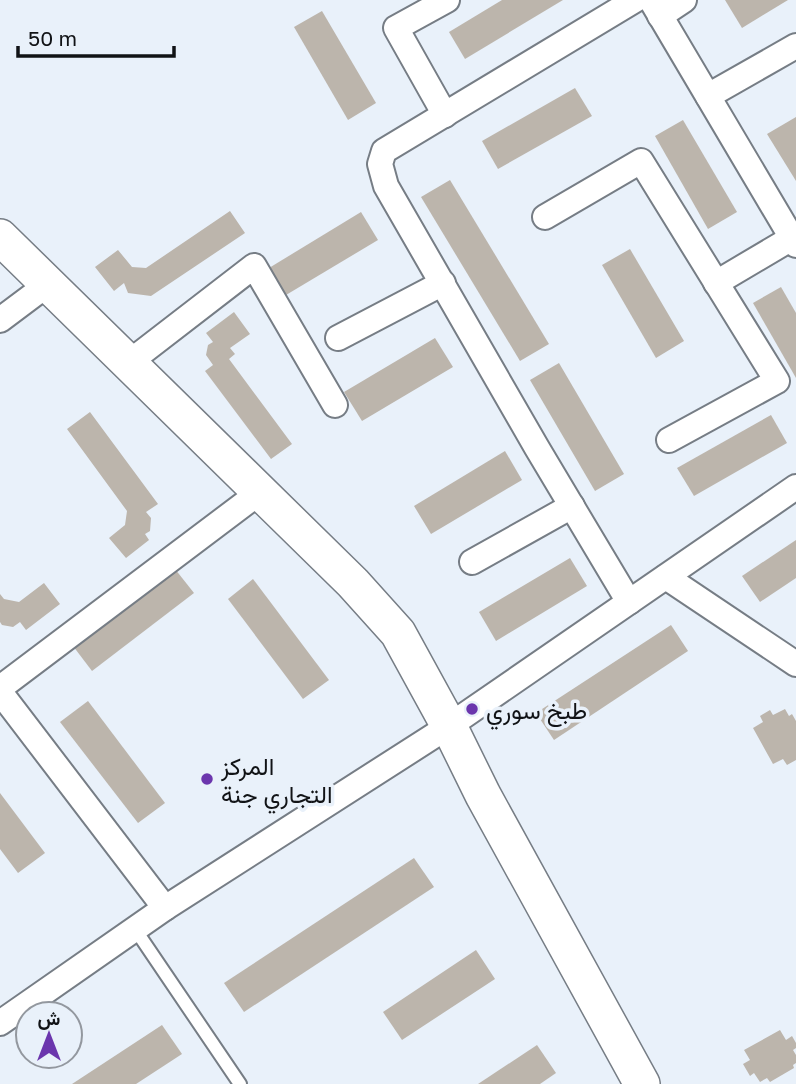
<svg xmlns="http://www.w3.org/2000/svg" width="796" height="1084" viewBox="0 0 796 1084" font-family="'Golos Text',Vazirmatn,sans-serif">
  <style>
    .building { fill: #bcb5ac }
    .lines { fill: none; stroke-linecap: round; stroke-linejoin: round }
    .lane-casing { stroke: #767d85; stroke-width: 16 }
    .street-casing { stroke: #767d85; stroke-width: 28 }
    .secondary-casing { stroke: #767d85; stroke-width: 38 }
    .lane { stroke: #fff; stroke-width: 12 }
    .street { stroke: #fff; stroke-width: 24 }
    .secondary { stroke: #fff; stroke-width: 35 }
    .poi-dot { fill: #6b36ad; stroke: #e9f1fa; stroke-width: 2.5 }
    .labels { text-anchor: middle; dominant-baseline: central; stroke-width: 7; stroke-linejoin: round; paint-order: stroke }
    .poi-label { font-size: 24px; fill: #111316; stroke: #e9f1fa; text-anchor: start }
  </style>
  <rect width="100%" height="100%" fill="#e9f1fa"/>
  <g class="building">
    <path d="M502 0H563L465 59 449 32Z"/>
    <path d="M725 0H788L742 28Z"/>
    <path d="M322 11 376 103 348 120 294 27Z"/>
    <path d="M575 88 592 116 498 169 482 141Z"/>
    <path d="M796 117V181L767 134Z"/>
    <path d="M683 120 737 212 708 229 655 136Z"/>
    <path d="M450 180 549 344 520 361 421 197Z"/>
    <path d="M230 211 245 233 151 296 128 293 124 283 114 291 95 267 118 250 132 267 146 268Z"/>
    <path d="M361 212 378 240 286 295 269 268Z"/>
    <path d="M630 249 684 341 656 358 602 265Z"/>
    <path d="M781 287 796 313V378L753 303Z"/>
    <path d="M234 312 250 334 230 348 235 354 229 359 292 444 271 459 205 371 213 365 206 355 208 345 213 342 206 333Z"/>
    <path d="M435 338 453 367 362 421 344 392Z"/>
    <path d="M559 363 624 474 595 491 530 380Z"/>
    <path d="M90 412 158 504 146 512 151 518 150 531 145 534 149 540 126 558 109 538 125 525 127 511 67 429Z"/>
    <path d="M771 415 787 443 694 496 677 468Z"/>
    <path d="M505 451 522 480 431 534 414 506Z"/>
    <path d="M796 540V578L760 602 742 576Z"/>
    <path d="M570 558 587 586 496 641 479 612Z"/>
    <path d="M175 569 194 593 92 671 73 646Z"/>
    <path d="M253 579 329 680 303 699 228 599Z"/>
    <path d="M44 583 60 604 26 630 20 622 13 627 2 625 0 622V594L4 599 19 602Z"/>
    <path d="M671 625 688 651 554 740 536 713Z"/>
    <path d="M88 701 165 803 138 823 60 722Z"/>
    <path d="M785 709 789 716 792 714 796 721V760L787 765 783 759 773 764 753 728 763 722 760 716 770 710 773 715Z"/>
    <path d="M0 793 45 853 18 873 0 849Z"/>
    <path d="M414 858 434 887 244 1012 224 983Z"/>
    <path d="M476 950 495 979 402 1040 383 1012Z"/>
    <path d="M162 1025 182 1054 136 1084H72Z"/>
    <path d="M780 1030 786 1040 792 1036 796 1043V1048L793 1050 796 1055V1063L793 1065 794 1068 770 1082 767 1078 760 1082 754 1073 750 1076 743 1064 750 1060 744 1050Z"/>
    <path d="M537 1045 556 1073 540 1084H478Z"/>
  </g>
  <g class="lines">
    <g class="lane-casing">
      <path id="lane" d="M135 929 240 1084"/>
    </g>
    <g class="street-casing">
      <g id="street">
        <path d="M651 0 796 245"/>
        <path d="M660 16 684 0"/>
        <path d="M708 96 796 46"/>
        <path d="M445 115 396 28 447 0"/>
        <path d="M545 217 641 161 777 381 669 440"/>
        <path d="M716 283 792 238"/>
        <path d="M0 320 48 284"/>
        <path d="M338 338 443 283"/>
        <path d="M127 364 254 266 335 405"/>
        <path d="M472 562 572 506"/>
        <path d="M666 577 796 664"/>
        <path d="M629 602 537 448 386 186 380 164 384 151 635 0"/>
        <path d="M0 688 260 492"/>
        <path d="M0 692 165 908"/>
        <path d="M0 1023 165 908 449 726 796 487"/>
      </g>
    </g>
    <g class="secondary-casing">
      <path id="secondary" d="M0 237 353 583 398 633 449 726 483 795 642 1084"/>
    </g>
    <use href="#lane" class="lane"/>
    <use href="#street" class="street"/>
    <use href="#secondary" class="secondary"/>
  </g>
  <g class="poi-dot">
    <circle cx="472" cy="709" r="7"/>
    <circle cx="207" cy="779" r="7"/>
  </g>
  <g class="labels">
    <g class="poi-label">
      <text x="486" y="709">طبخ سوري</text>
      <text x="221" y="765">المركز<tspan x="221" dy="28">التجاري جنة</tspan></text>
    </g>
  </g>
  <g transform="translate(49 1035)"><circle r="33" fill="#e9f1fa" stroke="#93989f" stroke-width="2"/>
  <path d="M0-5L12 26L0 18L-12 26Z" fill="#6b36ad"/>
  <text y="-10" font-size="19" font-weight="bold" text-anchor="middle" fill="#111316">ش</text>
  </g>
  <path d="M18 46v10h156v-10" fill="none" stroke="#111316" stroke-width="3.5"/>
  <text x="28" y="46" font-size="21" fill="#111316" stroke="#e9f1fa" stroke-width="5" paint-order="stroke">50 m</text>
</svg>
